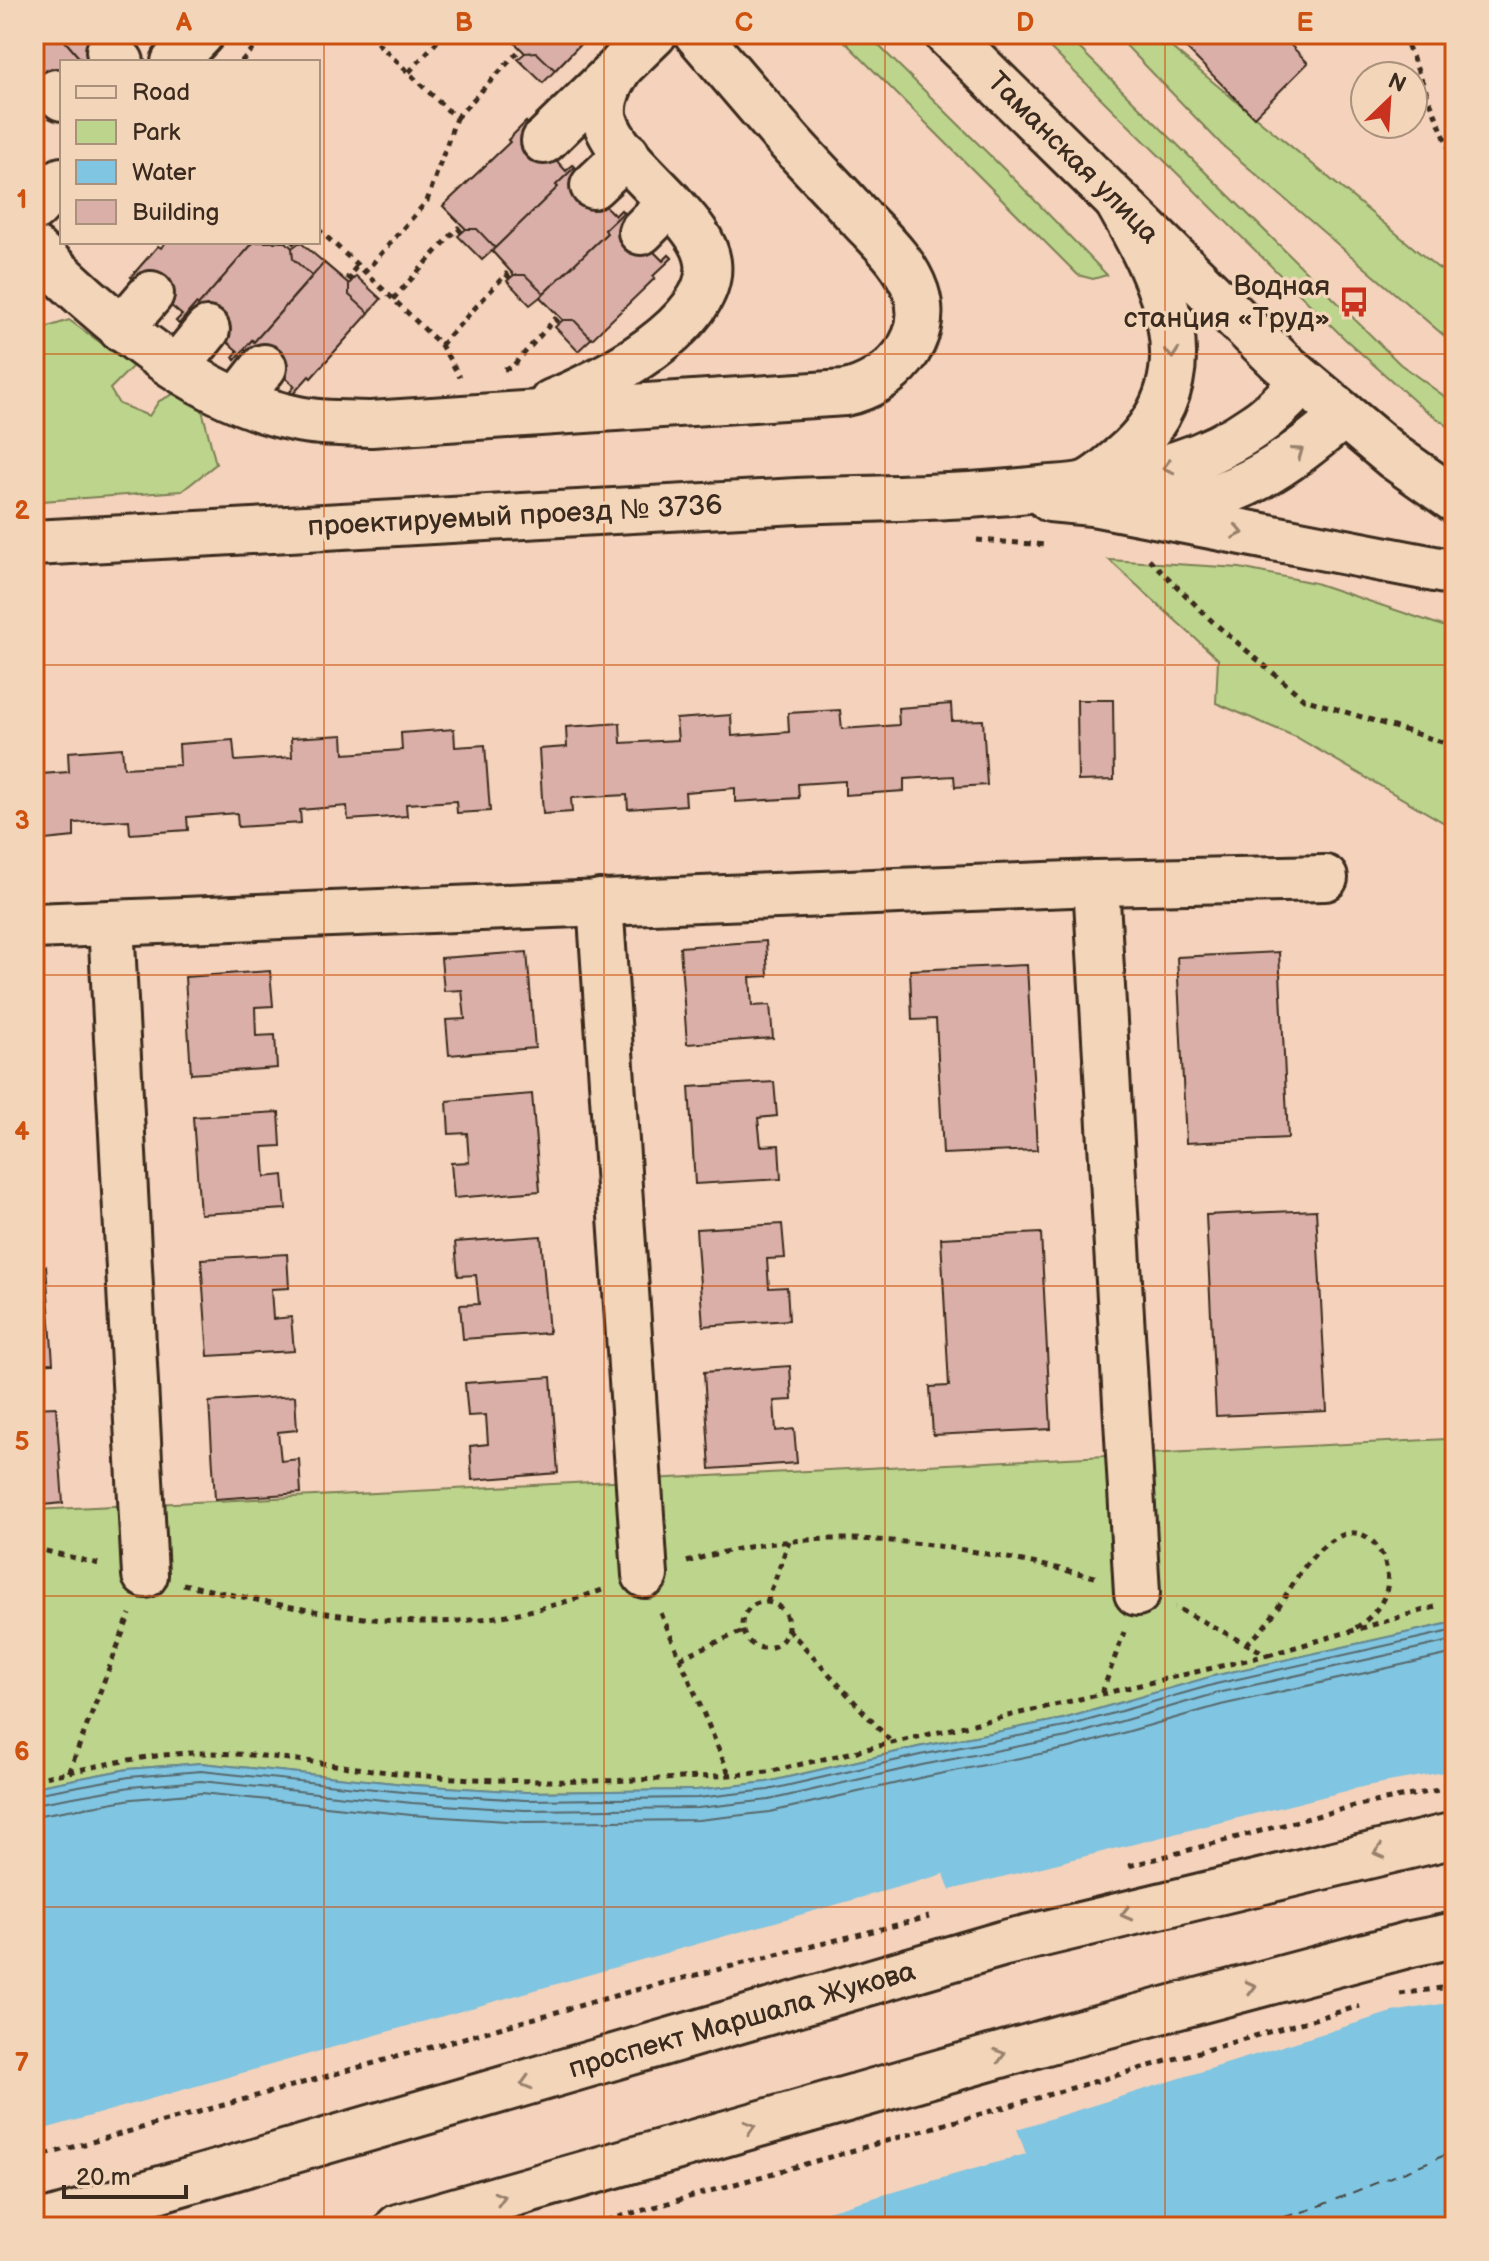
<svg xmlns="http://www.w3.org/2000/svg" width="1489" height="2261" viewBox="0 0 1489 2261" font-family="'Balsamiq Sans',sans-serif">
  <style>
    .green { fill: #bcd48b; stroke: #7c7f54; stroke-width: 2 }
    .water { fill: #80c5e1; stroke: #648793; stroke-width: 2 }
    .pier { fill: #f4d2bb }
    .lines { fill: none; stroke-linecap: round; stroke-linejoin: round }
    .shore { stroke: #57686c; stroke-width: 2 }
    .ferry { stroke: #45413b; stroke-width: 2; stroke-dasharray: 10 8; stroke-linecap: butt }
    .building { fill: #daafa7; stroke: #3b2a1e; stroke-width: 2 }
    .minor-casing { stroke: #3b2a1e; stroke-width: 50 }
    .major-casing { stroke: #3b2a1e; stroke-width: 50 }
    .path { stroke: #3b2a1e; stroke-width: 5; stroke-dasharray: 6 6; stroke-linecap: butt }
    .minor { stroke: #f3d5b9; stroke-width: 44 }
    .major { stroke: #f3d5b9; stroke-width: 44 }
    .oneway { stroke: #97806c }
    .grid { fill: none; stroke: #ce520f; stroke-width: 2; stroke-opacity: 0.55 }
    .labels { text-anchor: middle; dominant-baseline: central; stroke-width: 7; stroke-linejoin: round; paint-order: stroke }
    .street-label { font-size: 28px; fill: #3b2a1e; stroke: #f3d5b9 }
    .poi-label { font-size: 28px; fill: #3b2a1e; stroke: #f3d5b9; text-anchor: end }
    .neatline { fill: none; stroke: #ce520f; stroke-width: 3 }
    .grid-label { font-size: 26px; text-anchor: middle; font-weight: bold; fill: #ce520f }
  </style>
  <rect width="100%" height="100%" fill="#f4d2bb"/>
  <filter id="ink" filterUnits="userSpaceOnUse"><feTurbulence type="fractalNoise" baseFrequency=".0125" numOctaves="2"/><feDisplacementMap in="SourceGraphic" scale="16" xChannelSelector="R" yChannelSelector="G"/><feConvolveMatrix kernelMatrix="1 2 1 2 8 2 1 2 1" color-interpolation-filters="sRGB"/></filter>
  <g filter="url(#ink)">
    <g class="green">
      <path d="M837 34H867L1021 186 1107 275 1093 279 1078 275Z"/>
      <path d="M1036 34H1065L1400 364 1455 404V431L1420 406 1345 339Z"/>
      <path d="M1115 34H1155L1438 268 1455 276V345L1222 145Z"/>
      <path d="M69 320 133 366 110 389 119 404 149 416 159 401 175 393 201 406 216 464 182 491 42 501 34 499V329L36 331Z"/>
      <path d="M1109 560 1240 568 1315 583 1455 630V829L1296 737 1216 703 1218 659Z"/>
      <path d="M1447 1439 1455 1506V1622L1214 1676 1063 1719 918 1747 767 1782 697 1790 525 1792 414 1785 201 1763 128 1769 34 1787V1510Z"/>
    </g>
    <path class="water" d="M1455 1622V2227H34V1787L128 1769 201 1763 414 1785 525 1792 696 1790 767 1782 918 1747 1063 1719 1213 1676Z"/>
    <path class="pier" d="M1455 1770V2002L1392 2012 1017 2129 1026 2154 772 2227H34V2132L944 1874 950 1890 1366 1786Z"/>
    <g class="lines">
      <g class="shore">
        <path d="M34 1794 129 1777 201 1771 413 1793 525 1800 697 1798 768 1790 920 1755 1065 1727 1216 1684 1455 1630"/>
        <path d="M34 1804 130 1787 201 1781 412 1803 525 1810 698 1808 769 1800 922 1765 1067 1737 1218 1693 1455 1640"/>
        <path d="M34 1816 132 1799 202 1793 411 1815 525 1822 698 1820 770 1812 924 1777 1070 1748 1221 1705 1455 1653"/>
      </g>
      <path class="ferry" d="M1250 2227 1312 2209 1455 2151"/>
    </g>
    <g class="building">
      <path d="M34 34H120L98 62H62V86L38 110 34 108Z"/>
      <path d="M34 34H59L83 62H62V86L38 110 34 107Z"/>
      <path d="M59 34H120L98 62H83Z"/>
      <path d="M506 34H590L543 83 518 59 525 53Z"/>
      <path d="M506 34H590L555 70 536 52 525 53Z"/>
      <path d="M1172 34H1280L1308 63 1254 117Z"/>
      <path d="M526 122 558 155 554 158 560 165 566 171 573 165 606 200 603 204 615 216 621 210 655 246 651 249 663 261 669 255 672 258 653 276 655 278 578 351 555 327 563 320 540 297 530 305 507 281 514 275 492 251 482 260 458 236 466 229 443 206 510 142 508 140Z"/>
      <path d="M526 122 558 155 554 158 566 171 573 165 575 167 556 185 558 187 495 248 477 229H466L443 206 510 142 508 140Z"/>
      <path d="M575 167 606 200 603 204 615 216 621 210 623 213 605 230 607 233 544 293 525 275H514L492 251 558 187 556 185Z"/>
      <path d="M623 213 655 246 651 249 663 261 669 255 672 258 653 276 655 278 592 339 574 320H563L540 297 607 233 605 230Z"/>
      <path d="M166 242H286L292 248 300 242 349 284 356 276 381 299 311 378 309 376 292 395 289 393 295 386 282 375 279 380 244 349 235 360 233 357 238 351 225 340 222 343 188 313 179 324 176 321 182 315 169 304 166 307 131 277 158 246 161 248Z"/>
      <path d="M166 242H254L198 306 196 304 179 324 176 321 182 315 169 304 166 307 131 277 158 246 161 248Z"/>
      <path d="M254 242H286L292 248 293 259 312 276 254 342 252 340 235 360 233 357 238 351 225 340 222 343 188 313 196 304 198 306Z"/>
      <path d="M324 263 349 284V295L369 313 311 378 309 376 292 395 289 393 295 386 282 375 279 380 244 349 252 340 254 342Z"/>
      <path d="M1077 700H1113L1114 780 1078 781Z"/>
      <path d="M951 704 952 721 983 720 987 785 955 787 954 776 904 779V791L845 795V781L798 784 799 798 735 802V788L685 792 686 805 628 809 627 795 571 798 572 812 543 814 539 749 567 747 566 727 620 723 621 743 678 740 676 719 731 715 732 736 789 732 788 713 840 710 842 729 899 725 898 708Z"/>
      <path d="M454 729 455 747 485 745 490 811 457 813 456 801 406 804 407 816 348 820 347 806 300 810 301 823 238 827 237 813 187 817 188 830 130 834 129 820 74 823V837L45 840 41 774 69 772 68 752 122 748 124 768 180 765 179 744 233 740 235 761 292 757 291 738 343 735 344 754 402 750 401 733Z"/>
      <path d="M766 941 768 976 750 977 752 1006 770 1005 773 1038 687 1044 680 947Z"/>
      <path d="M527 952 535 1048 449 1055 446 1020 465 1019 462 990 444 991 441 958Z"/>
      <path d="M1279 952 1288 1138 1186 1143 1177 957Z"/>
      <path d="M1027 965 1037 1150 943 1154 936 1019 912 1020 910 970Z"/>
      <path d="M270 971 273 1006 255 1007 256 1036 275 1035 277 1068 191 1074 185 977Z"/>
      <path d="M34 1007 40 1078 34 1079Z"/>
      <path d="M774 1082 777 1116 758 1118 761 1146 779 1145 781 1179 695 1184 689 1087Z"/>
      <path d="M532 1094 540 1191 454 1198 451 1163 469 1162 467 1133 449 1134 447 1101Z"/>
      <path d="M279 1112 281 1146 263 1147 265 1177 283 1175 286 1209 200 1214 193 1117Z"/>
      <path d="M34 1124H37L45 1221 34 1222Z"/>
      <path d="M1316 1210 1327 1411 1216 1416 1206 1215Z"/>
      <path d="M782 1224 785 1258 767 1259 769 1288 787 1287 789 1320 703 1326 696 1229Z"/>
      <path d="M1041 1233 1051 1429 933 1435 930 1387 949 1386 941 1238Z"/>
      <path d="M541 1236 549 1333 463 1339 460 1305 479 1304 476 1275 458 1276 455 1242Z"/>
      <path d="M287 1254 289 1288 271 1289 273 1319 291 1317 294 1351 208 1356 201 1259Z"/>
      <path d="M46 1266 53 1363 34 1364V1267Z"/>
      <path d="M790 1366 792 1400 774 1401 776 1431 794 1429 797 1463 710 1469 704 1372Z"/>
      <path d="M551 1377 558 1473 472 1480 470 1446 488 1444 486 1415 468 1416 465 1383Z"/>
      <path d="M295 1396 297 1430 278 1432 281 1461 299 1459 301 1493 215 1499 209 1402Z"/>
      <path d="M56 1407 63 1503 34 1506V1408Z"/>
    </g>
    <g class="lines">
      <g class="minor-casing">
        <g id="minor">
          <path d="M947 34 1281 362 1394 457 1455 500"/>
          <path d="M109 51 121 62"/>
          <path d="M174 62 201 34"/>
          <path d="M56 92 62 98"/>
          <path d="M544 141 654 34"/>
          <path d="M593 186 627 154"/>
          <path d="M34 209 62 180"/>
          <path d="M641 232 670 203"/>
          <path d="M34 249C109 320 192 398 298 419 321 424 347 423 371 424L845 393C889 384 932 341 916 292 906 263 883 242 862 220 838 193 812 167 788 140 757 105 727 69 697 34"/>
          <path d="M121 329 151 294"/>
          <path d="M177 367 207 330"/>
          <path d="M239 399 264 367"/>
          <path d="M552 402C599 384 716 324 708 262 705 239 684 218 669 201 650 180 612 147 605 120 600 99 612 79 623 63"/>
          <path d="M1094 482C1156 471 1205 461 1257 424 1274 413 1288 396 1303 382"/>
          <path d="M1050 499 1092 503 1455 573"/>
          <path d="M1155 504C1233 505 1286 464 1343 416"/>
          <path d="M34 543C288 528 542 513 797 501 877 498 959 498 1039 489 1053 487 1074 488 1087 483 1099 478 1121 458 1131 449 1209 373 1163 282 1118 203"/>
          <path d="M1096 883 1137 1593"/>
          <path d="M600 902 645 1575"/>
          <path d="M111 923 145 1575"/>
          <path d="M34 926 1096 883 1325 878"/>
        </g>
      </g>
      <g class="major-casing">
        <g id="major">
          <path d="M34 2226 1005 1943 1455 1835"/>
          <path d="M398 2227 1067 2036 1411 1944 1455 1935"/>
        </g>
      </g>
      <g class="path">
        <path d="M368 34 456 118 427 201 365 272 441 345 460 377"/>
        <path d="M1403 34 1455 163"/>
        <path d="M241 62 266 34"/>
        <path d="M409 72 444 34"/>
        <path d="M456 118 518 52 522 56"/>
        <path d="M318 229 365 272"/>
        <path d="M293 242 295 244"/>
        <path d="M352 280 348 277 358 265"/>
        <path d="M393 299 458 228 462 233"/>
        <path d="M441 345 506 274 510 278"/>
        <path d="M504 369 511 368 555 319 559 323"/>
        <path d="M977 540 1047 545"/>
        <path d="M1149 559 1213 622 1304 699 1455 746"/>
        <path d="M34 1548 103 1565"/>
        <path d="M687 1562C827 1518 956 1545 1095 1577"/>
        <path d="M183 1584C266 1602 352 1623 437 1622 494 1621 552 1608 605 1589"/>
        <path d="M767 1602 789 1541"/>
        <circle cx="765" cy="1625" r="23"/>
        <path d="M661 1613 730 1776"/>
        <path d="M788 1629 892 1743"/>
        <path d="M1246 1644C1284 1616 1295 1559 1338 1537 1371 1519 1394 1564 1386 1592 1380 1610 1365 1623 1349 1632"/>
        <path d="M1268 1655 1435 1607"/>
        <path d="M680 1658 743 1631"/>
        <path d="M1102 1693 1124 1632"/>
        <path d="M69 1772 130 1614"/>
        <path d="M34 1779C88 1769 141 1754 196 1753 269 1752 342 1768 415 1775 531 1785 651 1782 768 1772L1268 1655 1175 1607"/>
        <path d="M1129 1866 1358 1805 1455 1787"/>
        <path d="M1400 1994 1455 1986"/>
        <path d="M34 2158 632 1991 929 1917"/>
        <path d="M584 2227 1360 2006"/>
      </g>
      <use href="#minor" class="minor"/>
      <use href="#major" class="major"/>
    </g>
    <defs><path id="oneway-chevron" d="M-2-3.5L2.5 0L-2 3.5" fill="none" stroke-width="1.6" stroke-linecap="round" stroke-linejoin="round" transform="scale(2)"/></defs>
    <g class="oneway">
      <use href="#oneway-chevron" transform="translate(1172 353) rotate(85)"/>
      <use href="#oneway-chevron" transform="translate(1298 452) rotate(-36)"/>
      <use href="#oneway-chevron" transform="translate(1168 467) rotate(165)"/>
      <use href="#oneway-chevron" transform="translate(1238 532) rotate(11)"/>
      <use href="#oneway-chevron" transform="translate(1379 1852) rotate(166)"/>
      <use href="#oneway-chevron" transform="translate(1126 1914) rotate(166)"/>
      <use href="#oneway-chevron" transform="translate(1251 1987) rotate(-15)"/>
      <use href="#oneway-chevron" transform="translate(1000 2055) rotate(-16)"/>
      <use href="#oneway-chevron" transform="translate(526 2083) rotate(164)"/>
      <use href="#oneway-chevron" transform="translate(750 2127) rotate(-16)"/>
      <use href="#oneway-chevron" transform="translate(500 2198) rotate(-16)"/>
    </g>
  </g>
  <path class="grid" d="M324 34V2227M604 34V2227M885 34V2227M1165 34V2227M34 354H1455M34 665H1455M34 975H1455M34 1286H1455M34 1596H1455M34 1907H1455"/>
  <defs>
    <g id="bus-bare" transform="scale(2.4)"><path d="M-5-6H5V4H4V6H2V4H-2V6H-4V4H-5ZM-3.5-4V0h7V-4ZM-3.5 1.2v1.5H-2V1.2ZM2 1.2v1.5H3.5V1.2Z" fill="#c8321e" stroke="#f3d5b9" stroke-width="2.5" paint-order="stroke"/></g>
  </defs>
  <g fill-rule="evenodd">
    <use href="#bus-bare" x="1354" y="302"/>
  </g>
  <g class="labels">
    <g class="street-label">
      <text transform="translate(1073 158) rotate(45)">Таманская улица</text>
      <text transform="translate(515 516) rotate(-3)">проектируемый проезд № 3736</text>
      <text transform="translate(742 2020) rotate(-16)">проспект Маршала Жукова</text>
    </g>
    <g class="poi-label">
      <text x="1330" y="286">Водная<tspan x="1330" dy="32">станция «Труд»</tspan></text>
    </g>
  </g>
  <rect width="1489" height="2261" fill="none" stroke="#f3d5b9" stroke-width="88"/>
  <rect x="60" y="60" width="260" height="184" fill="#f3d5b9" stroke="#a9917b" stroke-width="2"/>
  <rect x="76" y="86" width="40" height="12" fill="#f3d5b9" stroke="#a9917b" stroke-width="2"/>
  <text x="132" y="100" font-size="24" fill="#3b2a1e">Road</text>
  <rect x="76" y="120" width="40" height="24" fill="#bcd48b" stroke="#a9917b" stroke-width="2"/>
  <text x="132" y="140" font-size="24" fill="#3b2a1e">Park</text>
  <rect x="76" y="160" width="40" height="24" fill="#80c5e1" stroke="#a9917b" stroke-width="2"/>
  <text x="132" y="180" font-size="24" fill="#3b2a1e">Water</text>
  <rect x="76" y="200" width="40" height="24" fill="#daafa7" stroke="#a9917b" stroke-width="2"/>
  <text x="132" y="220" font-size="24" fill="#3b2a1e">Building</text>
  <g transform="translate(1389 100) rotate(25)"><circle r="38" fill="#f3d5b9" stroke="#a9917b" stroke-width="2"/>
  <path d="M0-6L14 30L0 20L-14 30Z" fill="#c8321e"/>
  <text y="-12" font-size="22" font-weight="bold" text-anchor="middle" fill="#3b2a1e">N</text>
  </g>
  <path d="M64 2185v12h122v-12" fill="none" stroke="#3b2a1e" stroke-width="4"/>
  <text x="76" y="2185" font-size="24" fill="#3b2a1e" stroke="#f3d5b9" stroke-width="6" paint-order="stroke">20 m</text>
  <rect x="44" y="44" width="1401" height="2173" class="neatline"/>
  <g class="grid-label">
    <text x="184" y="31">A</text>
    <text x="464" y="31">B</text>
    <text x="744" y="31">C</text>
    <text x="1025" y="31">D</text>
    <text x="1305" y="31">E</text>
    <text x="22" y="208">1</text>
    <text x="22" y="519">2</text>
    <text x="22" y="829">3</text>
    <text x="22" y="1140">4</text>
    <text x="22" y="1450">5</text>
    <text x="22" y="1760">6</text>
    <text x="22" y="2071">7</text>
  </g>
</svg>
